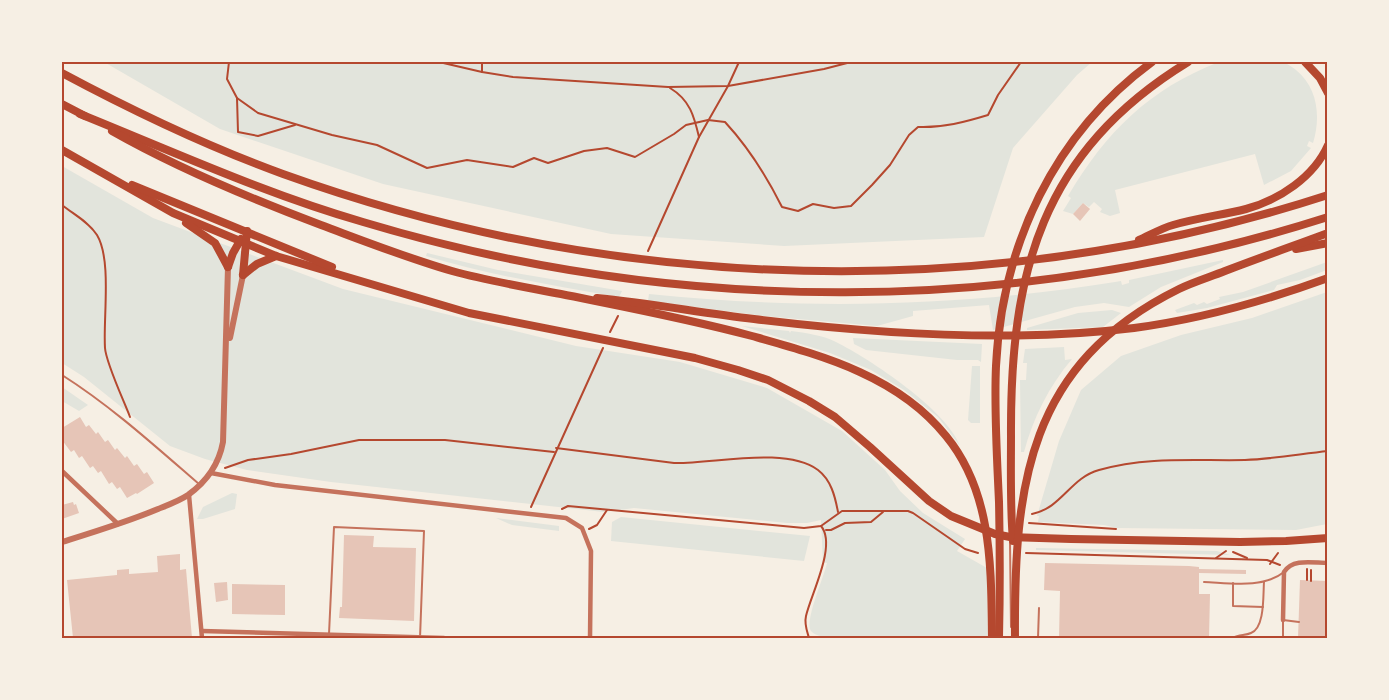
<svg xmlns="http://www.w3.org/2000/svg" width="1389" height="700" viewBox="0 0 1389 700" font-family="'Work Sans',sans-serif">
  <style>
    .green { fill: #e2e4dc }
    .building { fill: #e6c5b7 }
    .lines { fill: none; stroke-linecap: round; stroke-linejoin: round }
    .path { stroke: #b5482f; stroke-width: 2 }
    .service { stroke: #c5725c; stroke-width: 2 }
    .minor { stroke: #c5725c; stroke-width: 4.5 }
    .tertiary { stroke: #c5725c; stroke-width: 6 }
    .primary { stroke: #b5482f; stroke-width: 8 }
    .motorway { stroke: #b5482f; stroke-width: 8 }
    .neatline { fill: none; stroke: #b5482f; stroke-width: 2 }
  </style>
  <rect width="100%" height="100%" fill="#f6efe4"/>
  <g class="green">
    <path d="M104 62H1092L1077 75 1013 148 984 237 784 246 611 234 383 184 220 129Z"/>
    <path d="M1219 62C1239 62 1261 59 1280 62 1286 62 1292 67 1296 70 1318 88 1321 117 1313 143L1309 141 1307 146 1311 148 1291 171 1264 185 1255 154 1115 190 1120 213 1110 216 1100 212 1102 209 1094 202 1089 207 1083 203 1073 214 1063 211 1071 198 1068 196C1106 132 1149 89 1219 62Z"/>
    <path d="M62 166 153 218 343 289 576 346 680 362 767 388 842 431 885 470 900 491 923 513 965 539 957 551 987 568 988 638H834C827 637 816 637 811 631 804 622 824 577 827 563L823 562 821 520 807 523H787L634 508 604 512 331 482 247 470 205 459 170 446 84 377 62 363Z"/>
    <path d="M427 253 498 270 622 291 619 297C554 286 490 275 426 256Z"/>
    <path d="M1223 260V262L1161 287 1129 307 1104 303 1075 307 993 330 989 305 913 311V316L877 326 764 316 648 301 649 294C806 310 959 307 1115 282L1121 281 1122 285 1129 283V280Z"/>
    <path d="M1327 262V270L1300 280 1277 285 1274 290 1207 308 1177 313 1175 310 1194 303 1197 305 1204 302 1207 304 1220 299 1219 297 1243 292Z"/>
    <path d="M1327 292V524L1296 530 1117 528 1104 525 1038 522 1039 516H1037L1059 441 1081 390 1121 356 1181 335 1252 318Z"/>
    <path d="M1112 310 1121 313 1103 327 1027 330V328L1078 313Z"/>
    <path d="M742 326 789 331 790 333 791 331C806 333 822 335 836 342 870 359 947 410 960 446L938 417 904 390 871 370 830 353Z"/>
    <path d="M853 338 982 344 981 362 978 360H957L866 350 854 344Z"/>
    <path d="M1064 347 1065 360 1072 359C1049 386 1033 418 1024 452H1021L1020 380H1026L1027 363H1023L1025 349Z"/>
    <path d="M972 366H980V423H971L968 420Z"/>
    <path d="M62 387 88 405 79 411 62 401Z"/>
    <path d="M232 493 237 494 235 509 203 519H197L203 507Z"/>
    <path d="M621 517 810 536 804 561 611 541 612 522Z"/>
    <path d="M496 518 559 526V531L512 525Z"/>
    <path d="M1036 548 1217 551 1230 555 1036 550Z"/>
  </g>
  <g class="building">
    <path d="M1083 203 1090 209 1080 221 1073 214Z"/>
    <path d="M80 417 86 427 89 425 96 434 98 432 105 442 108 440 115 450 117 448 125 458 127 456 134 466 137 464 144 474 147 472 154 483 137 494 136 493 127 498 120 487 117 489 112 482 109 484 101 471 98 473 93 466 90 468 82 456 79 458 74 450 71 452 62 440V428Z"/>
    <path d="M73 502 74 505 76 504 79 513 62 519V505Z"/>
    <path d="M344 535 374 536 373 547 416 548 414 621 339 618 340 607H342Z"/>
    <path d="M180 554V570L186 569 192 638H73L67 580 117 575V570L129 569V574L158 572 157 556Z"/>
    <path d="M1045 563 1189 566 1199 567V569L1246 570V574L1199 573V594H1210L1209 638H1059L1060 591 1044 590Z"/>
    <path d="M1300 580 1328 581 1327 638H1298Z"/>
    <path d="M227 582 228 600 216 602 214 583Z"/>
    <path d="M232 584 285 585V615L232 614Z"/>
  </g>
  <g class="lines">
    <g class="path">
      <path d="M229 62 227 79 237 98 258 113 332 135 377 145 427 168 467 160 513 167 534 158 548 163 584 151 607 148 635 157 674 134 686 125 708 120 725 122C749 148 766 175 782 207L798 211 813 204 834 208 851 206 872 185 890 165 909 135 918 127C943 128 965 122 988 115L998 95 1021 62"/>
      <path d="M439 62 482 72 513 77 668 87 728 86 824 69 851 62"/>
      <path d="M482 62V72"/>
      <path d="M670 88C690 100 694 116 699 137"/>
      <path d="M237 98 238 132 258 136 295 125"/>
      <path d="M62 205C73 214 89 222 97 235 112 260 103 318 105 348 106 363 124 401 130 417"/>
      <path d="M648 251 699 137 728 86 739 62"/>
      <path d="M610 332 618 316"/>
      <path d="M556 448 674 463C714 464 785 446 818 470 831 480 835 496 838 512"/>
      <path d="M225 468 248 460 291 454 359 440H445L554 452"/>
      <path d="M531 507 603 348"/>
      <path d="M562 509 568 506 804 528 821 526 842 511H908L913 513 965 549 978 553"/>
      <path d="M1032 514C1062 508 1070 478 1099 470 1147 456 1196 461 1245 460 1273 459 1300 454 1328 451"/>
      <path d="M1029 523 1116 529"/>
      <path d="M589 529 597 525 607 510"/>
      <path d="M826 530H831L845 523 871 522 883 512"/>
      <path d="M1233 552 1247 558"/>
      <path d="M1026 553 1267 560 1280 565"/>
      <path d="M1216 558 1226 551"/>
      <path d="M1270 564 1278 553"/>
      <path d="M1307 580V569"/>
      <path d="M1311 581V570"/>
      <path d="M809 638C807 631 804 624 806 616 811 594 837 545 821 526"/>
    </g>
    <g class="service">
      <path d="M62 375C111 406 155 446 200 485"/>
      <path d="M1010 542 1011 627"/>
      <path d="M1204 582C1229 583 1263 589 1284 572"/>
      <path d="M1233 583V606L1263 607"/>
      <path d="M329 634 334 527 424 531 420 638"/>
      <path d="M1038 638 1039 608"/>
      <path d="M1233 638C1239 634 1245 636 1251 633 1265 628 1263 595 1264 582"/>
      <path d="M1283 638V620L1299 622"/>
    </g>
    <g class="minor">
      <path d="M62 471 118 524"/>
      <path d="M211 473 275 485 566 518 582 528 591 551 590 638"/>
      <path d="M189 495 202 638"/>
      <path d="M1283 620 1284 572C1293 558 1313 563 1328 563"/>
      <path d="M202 631 444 638"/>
    </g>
    <g class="tertiary">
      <path d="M230 338 243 275"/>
      <path d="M62 542C94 532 127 522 158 509 168 505 179 501 188 495 206 482 219 464 223 442L228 267"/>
    </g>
    <g class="primary">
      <path d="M62 150 173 213 276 256 469 313 695 358 738 370 768 380 809 401 835 417 870 447 929 501 951 516 995 534 1010 537 1071 539 1240 542 1286 541 1328 538"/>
      <path d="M132 185 332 267"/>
      <path d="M186 223 215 243 228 267"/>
      <path d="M228 267 233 253 241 239"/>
      <path d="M243 275 247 231"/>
      <path d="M243 275 257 264 276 256"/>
    </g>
    <g class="motorway">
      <path d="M1305 62 1320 78 1328 93"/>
      <path d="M62 73C133 111 206 146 283 174 617 294 989 305 1328 195"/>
      <path d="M62 104 85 116"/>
      <path d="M80 114C174 152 266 194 363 222 676 316 1015 317 1328 217"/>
      <path d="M112 131C179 169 249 198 321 225 364 241 407 258 452 271 488 281 525 287 561 294 625 307 689 319 752 336 823 356 898 376 946 436 993 493 991 569 992 638"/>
      <path d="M1139 240C1150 235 1162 228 1173 225 1197 218 1222 215 1246 209 1279 200 1314 177 1328 145"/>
      <path d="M1296 249 1328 243"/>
      <path d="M597 298C649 303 702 313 754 319 877 334 1012 343 1134 328 1201 319 1265 301 1328 278"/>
      <path d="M1013 541C1010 506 1011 471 1011 436 1010 273 1041 152 1188 62"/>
      <path d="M999 638C1000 593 1000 548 999 502 997 457 994 411 996 366 1002 245 1054 134 1152 62"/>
      <path d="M1015 638C1014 486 1027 364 1179 289 1193 282 1210 277 1225 271 1259 258 1293 246 1328 233"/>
    </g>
  </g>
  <rect width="1389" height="700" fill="none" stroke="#f6efe4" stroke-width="126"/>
  <rect x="63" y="63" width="1263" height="574" class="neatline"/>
</svg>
